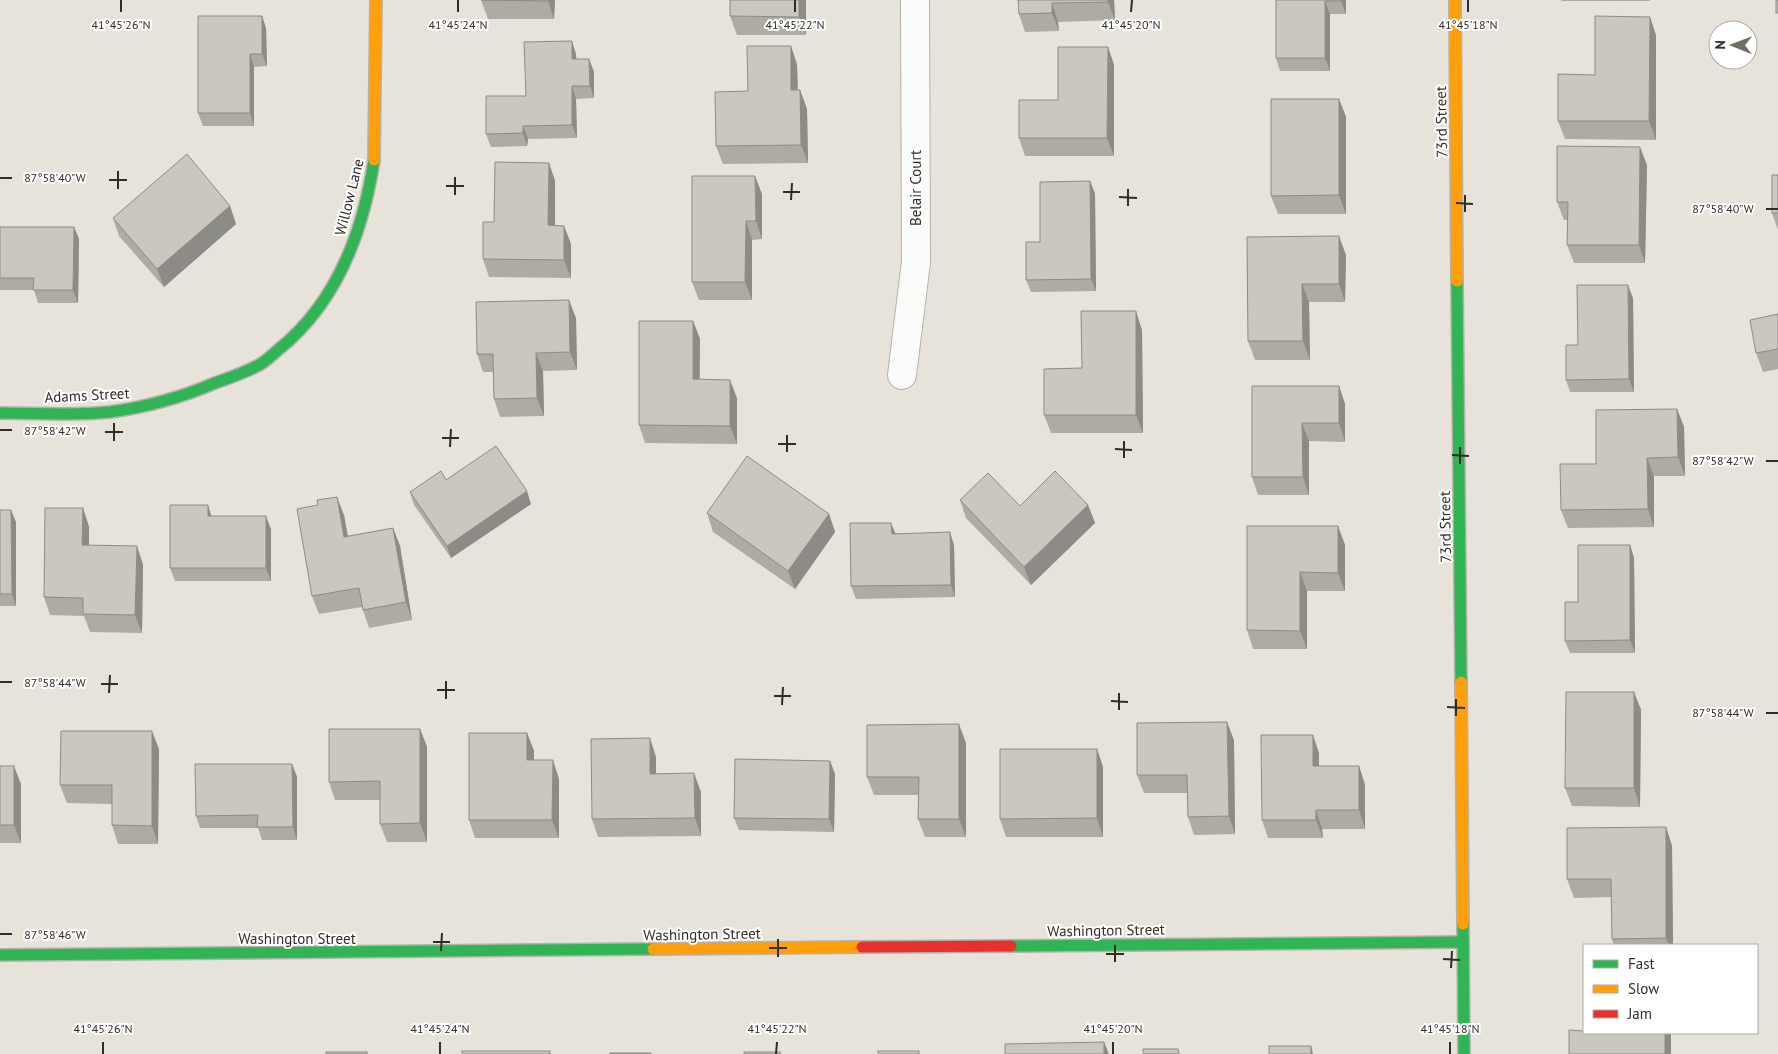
<svg xmlns="http://www.w3.org/2000/svg" width="1778" height="1054" viewBox="0 0 1778 1054" font-family="'PT Sans',sans-serif">
  <style>
    .lines { fill: none; stroke-linecap: round; stroke-linejoin: round }
    .street-casing { stroke: #b4b1aa; stroke-width: 30 }
    .fast-casing { stroke: #b4b1aa; stroke-width: 14 }
    .slow-casing { stroke: #b4b1aa; stroke-width: 14 }
    .jam-casing { stroke: #b4b1aa; stroke-width: 14 }
    .street { stroke: #fbfbf9; stroke-width: 28 }
    .fast { stroke: #30b455; stroke-width: 11 }
    .slow { stroke: #ff9f0a; stroke-width: 11 }
    .jam { stroke: #e5322d; stroke-width: 11 }
    .wall { fill: #aeaba5 }
    .shaded-wall { fill: #8d8b86 }
    .building { fill: #cac7c0; stroke: #8d8b86 }
    .ticks { fill: none; stroke: #302d26; stroke-width: 2 }
    .labels { text-anchor: middle; dominant-baseline: central; stroke-width: 4; stroke-linejoin: round; paint-order: stroke }
    .street-label { font-size: 15px; fill: #302d26; stroke: #fff }
    .ticks-label { font-size: 12px; text-anchor: middle; fill: #302d26; stroke: #fff; stroke-width: 4; stroke-linejoin: round; paint-order: stroke }
  </style>
  <rect width="100%" height="100%" fill="#e7e3da"/>
  <g class="lines">
    <g class="street-casing">
      <path id="street" d="M902 375 916 262 915 0"/>
    </g>
    <g class="fast-casing">
      <g id="fast">
        <path d="M1457 281 1461 682"/>
        <path d="M0 413C36 413 74 416 110 412 147 407 180 398 215 383 229 378 244 373 257 366 264 363 271 356 278 350 337 303 363 233 374 160"/>
        <path d="M1463 924 1464 1054"/>
        <path d="M1011 946 1463 942"/>
        <path d="M0 955 653 949"/>
      </g>
    </g>
    <g class="slow-casing">
      <g id="slow">
        <path d="M1455 0 1457 281"/>
        <path d="M374 160 376 0"/>
        <path d="M1461 682 1463 924"/>
        <path d="M653 949 862 947"/>
      </g>
    </g>
    <g class="jam-casing">
      <path id="jam" d="M862 947 1011 946"/>
    </g>
    <use href="#street" class="street"/>
    <use href="#fast" class="fast"/>
    <use href="#slow" class="slow"/>
    <use href="#jam" class="jam"/>
  </g>
  <g class="wall">
    <path d="M481 0H555L554 19H488Z"/>
    <path d="M806 0V35H737L730 16Z"/>
    <path d="M1018 0H1114L1115 20 1058 22 1059 31 1025 32 1019 14Z"/>
    <path d="M1276 0H1346V14H1330V71H1280L1276 58Z"/>
    <path d="M1561 0H1650V1H1562Z"/>
    <path d="M262 16 266 28 267 66 254 67V126H203L198 113Z"/>
    <path d="M1656 35V140L1565 139 1558 121Z"/>
    <path d="M1108 47 1114 65V156H1025L1019 138 1058 100Z"/>
    <path d="M576 54V59H589L594 72V98L576 99 577 138 528 139 527 146 491 147 486 134 526 96Z"/>
    <path d="M797 64 798 90H800L807 109 808 163 723 164 716 146 748 91Z"/>
    <path d="M1339 99 1346 117V214H1278L1271 196Z"/>
    <path d="M549 163 555 181V225L564 226 571 244V278L489 277 483 259 494 222Z"/>
    <path d="M1647 165 1645 263H1574L1567 245 1568 220H1564L1557 202Z"/>
    <path d="M1778 175V230L1772 213Z"/>
    <path d="M1090 181 1095 194 1096 291 1031 292 1026 280 1040 242Z"/>
    <path d="M762 194V239L752 240V300H699L692 282Z"/>
    <path d="M230 206 236 224 164 287 119 236 113 218Z"/>
    <path d="M0 227H74L79 239 78 303H38L34 290H0Z"/>
    <path d="M1247 237 1346 255 1345 302H1309L1310 360H1255L1248 341Z"/>
    <path d="M1633 298 1634 392H1570L1566 380 1578 345Z"/>
    <path d="M1778 314V369L1763 372 1756 353Z"/>
    <path d="M576 318 577 370 543 371 544 416 500 417 494 399 493 372H483L477 354Z"/>
    <path d="M693 321 700 339V379L737 398V444L645 443 639 425Z"/>
    <path d="M1142 330 1143 433H1051L1044 415 1082 368Z"/>
    <path d="M1252 386H1339L1345 404V442L1309 441V495H1258L1252 477Z"/>
    <path d="M1677 409 1684 427 1685 476H1654V527L1568 528 1561 510 1596 464Z"/>
    <path d="M446 480 531 504 451 558 414 505 410 492Z"/>
    <path d="M960 500 1020 506 1088 505 1095 523 1031 585 966 518Z"/>
    <path d="M83 508 89 527V545L143 564 142 633 90 632 84 616 50 615 44 597Z"/>
    <path d="M0 510 16 522V606H0Z"/>
    <path d="M707 513 829 514 835 532 795 589 713 532Z"/>
    <path d="M344 515 348 536 393 528 400 546 412 620 369 628 362 607 319 614 312 596Z"/>
    <path d="M212 516 271 529V581H175L170 568Z"/>
    <path d="M1338 526 1345 545V591H1307V649H1253L1247 630Z"/>
    <path d="M895 533 954 545 955 597 856 599 851 586Z"/>
    <path d="M1630 545 1634 558 1635 653H1570L1565 641 1578 602Z"/>
    <path d="M1634 692 1641 710 1640 807 1572 806 1565 788Z"/>
    <path d="M420 729 427 747V842H387L380 824V800H335L329 782Z"/>
    <path d="M527 733 534 751V760L559 779V838H475L469 820Z"/>
    <path d="M1234 740 1235 834 1194 835 1188 817 1187 793H1144L1137 775Z"/>
    <path d="M966 743V837H925L918 819 919 795H874L867 777Z"/>
    <path d="M159 749 158 844H118L112 825V804L67 803 60 785Z"/>
    <path d="M1097 749 1103 767V837H1006L1000 819Z"/>
    <path d="M1319 753V766H1359L1365 785V829H1322L1323 838H1268L1262 820Z"/>
    <path d="M656 757V774L701 792V836L598 837 592 819Z"/>
    <path d="M830 761 835 774 834 832 739 830 734 818Z"/>
    <path d="M292 764 297 777V840H262L258 828H200L196 816Z"/>
    <path d="M0 766 21 784V843H0Z"/>
    <path d="M1666 827 1672 846 1673 945H1614L1612 939 1611 897 1574 898 1567 879Z"/>
  </g>
  <g class="shaded-wall">
    <path d="M548 0H555L554 19 548 1Z"/>
    <path d="M799 0H806V35L799 17Z"/>
    <path d="M1108 0H1114L1115 20 1108 2Z"/>
    <path d="M1341 0H1346V14L1341 1Z"/>
    <path d="M1325 1 1330 14V71L1325 58Z"/>
    <path d="M1052 3 1058 22 1059 31 1052 13Z"/>
    <path d="M262 16 266 28 267 66 262 54Z"/>
    <path d="M1650 17 1656 35V140L1649 121Z"/>
    <path d="M572 41 576 54 577 72 572 59Z"/>
    <path d="M791 46 797 64 798 108 791 90Z"/>
    <path d="M1108 47 1114 65V156L1107 138Z"/>
    <path d="M250 54 254 67V126L250 113Z"/>
    <path d="M589 59 594 72V98L590 86Z"/>
    <path d="M572 86 576 99 577 138 572 125Z"/>
    <path d="M800 90 807 109 808 163 801 145Z"/>
    <path d="M1339 99 1346 117V214L1339 195Z"/>
    <path d="M523 126 528 139 527 146 523 133Z"/>
    <path d="M1640 147 1647 165 1645 263 1639 245Z"/>
    <path d="M549 163 555 181V243L548 225Z"/>
    <path d="M755 176 762 194V239L756 221Z"/>
    <path d="M1090 181 1095 194 1096 291 1091 279Z"/>
    <path d="M230 206 236 224 164 287 157 269Z"/>
    <path d="M746 221 752 240V300L745 282Z"/>
    <path d="M564 226 571 244V278L564 260Z"/>
    <path d="M74 227 79 239 78 303 73 290Z"/>
    <path d="M1339 236 1346 255 1345 302 1339 284Z"/>
    <path d="M1302 284 1309 302 1310 360 1303 341Z"/>
    <path d="M1628 285 1633 298 1634 392 1629 379Z"/>
    <path d="M569 300 576 318 577 370 570 352Z"/>
    <path d="M1136 311 1142 330 1143 433 1136 415Z"/>
    <path d="M693 321 700 339 699 398 693 379Z"/>
    <path d="M536 353 543 371 544 416 537 398Z"/>
    <path d="M730 380 737 398V444L730 426Z"/>
    <path d="M1339 386 1345 404V442L1339 423Z"/>
    <path d="M1677 409 1684 427 1685 476 1678 457Z"/>
    <path d="M1302 423 1309 441V495L1303 477Z"/>
    <path d="M1647 458 1654 476V527L1648 509Z"/>
    <path d="M527 491 531 504 451 558 447 546Z"/>
    <path d="M337 497 344 515 351 555 344 537Z"/>
    <path d="M208 505 212 518 208 516Z"/>
    <path d="M1088 505 1095 523 1031 585 1024 567Z"/>
    <path d="M83 508 89 527V563L82 545Z"/>
    <path d="M11 510 16 522V606L12 594Z"/>
    <path d="M829 514 835 532 795 589 788 571Z"/>
    <path d="M266 516 271 529V581L266 568Z"/>
    <path d="M891 523 896 535 892 534Z"/>
    <path d="M1338 526 1345 545V591L1338 573Z"/>
    <path d="M393 528 400 546 412 620 406 602Z"/>
    <path d="M950 532 954 545 955 597 951 585Z"/>
    <path d="M1630 545 1634 558 1635 653 1630 640Z"/>
    <path d="M137 546 143 564 142 633 135 615Z"/>
    <path d="M1300 572 1307 591V649L1300 631Z"/>
    <path d="M1634 692 1641 710 1640 807 1634 788Z"/>
    <path d="M1227 722 1234 740 1235 834 1229 816Z"/>
    <path d="M959 724 966 743V837L959 819Z"/>
    <path d="M420 729 427 747V842L420 823Z"/>
    <path d="M152 731 159 749 158 844 152 826Z"/>
    <path d="M527 733 534 751V779L527 760Z"/>
    <path d="M1313 735 1319 753V785L1313 766Z"/>
    <path d="M650 738 656 757V792L650 774Z"/>
    <path d="M1097 749 1103 767V837L1097 818Z"/>
    <path d="M553 760 559 779V838L552 820Z"/>
    <path d="M830 761 835 774 834 832 829 819Z"/>
    <path d="M292 764 297 777V840L293 827Z"/>
    <path d="M14 766 21 784V843L14 825Z"/>
    <path d="M1359 766 1365 785V829L1359 810Z"/>
    <path d="M694 773 701 792V836L695 818Z"/>
    <path d="M1316 810 1322 829 1323 838 1316 820Z"/>
    <path d="M1666 827 1672 846 1673 945H1669L1666 938Z"/>
    <rect x="1665" y="1033" width="6" height="21"/>
    <path d="M1104 1042 1109 1054H1104Z"/>
    <path d="M1311 1046 1313 1054H1311Z"/>
  </g>
  <g class="building">
    <path d="M481 0H548V1Z"/>
    <path d="M730 0H799V17L730 16Z"/>
    <path d="M1018 0H1108V2L1052 3V13L1019 14Z"/>
    <path d="M1276 0H1341V1H1325V58H1276Z"/>
    <rect x="1776" y="0" width="2" height="13"/>
    <path d="M198 16H262V54H250V113H198Z"/>
    <path d="M1595 16 1650 17 1649 121H1558V74L1595 75Z"/>
    <path d="M572 41V59H589L590 86H572V125L523 126V133L486 134V96H526L524 42Z"/>
    <path d="M747 46H791V90H800L801 145 716 146 715 92 748 91Z"/>
    <path d="M1058 47H1108L1107 138H1019V100H1058Z"/>
    <path d="M1271 99H1339V195L1271 196Z"/>
    <path d="M1557 146 1640 147 1639 245H1567L1568 202H1557Z"/>
    <path d="M187 154 230 206 157 269 113 218Z"/>
    <path d="M495 162 549 163 548 225 564 226V260L483 259V222H494Z"/>
    <rect x="1772" y="175" width="6" height="38"/>
    <path d="M692 176H755L756 221H746L745 282H692Z"/>
    <path d="M1090 181 1091 279 1026 280V242H1040V182Z"/>
    <path d="M0 227H74L73 290H33L34 278H0Z"/>
    <path d="M1339 236V284H1302L1303 341H1248L1247 237Z"/>
    <path d="M1577 285H1628L1629 379 1566 380V345H1578Z"/>
    <path d="M569 300 570 352 536 353 537 398 494 399 493 354H477L476 302Z"/>
    <path d="M1081 311H1136V415H1044V369L1082 368Z"/>
    <path d="M1778 314V349L1756 353 1750 320Z"/>
    <path d="M639 321H693V379L730 380V426L639 425Z"/>
    <path d="M1252 386H1339V423H1302L1303 477H1252Z"/>
    <path d="M1677 409 1678 457 1647 458 1648 509 1561 510 1560 464H1596V410Z"/>
    <path d="M496 446 527 491 447 546 410 492 441 471 446 480Z"/>
    <path d="M747 456 829 514 788 571 707 513Z"/>
    <path d="M1055 471 1088 505 1024 567 960 500 988 473 1020 506Z"/>
    <path d="M337 497 344 537 393 528 406 602 363 610 359 588 312 596 297 509 318 505 317 500Z"/>
    <path d="M170 505H208V516H266V568H170Z"/>
    <path d="M45 508H83L82 545 137 546 135 615 83 614V598L44 597Z"/>
    <path d="M0 510H11L12 594H0Z"/>
    <path d="M850 523H891L892 534 950 532 951 585 851 586Z"/>
    <path d="M1247 526H1338V573L1300 572V631L1247 630Z"/>
    <path d="M1578 545H1630V640L1565 641V602H1578Z"/>
    <path d="M1566 692H1634V788H1565Z"/>
    <path d="M1227 722 1229 816 1188 817 1187 775H1137V723Z"/>
    <path d="M959 724V819H918L919 777H867V725Z"/>
    <path d="M329 729H420V823L380 824V781L329 782Z"/>
    <path d="M61 731H152V826L112 825V785H60Z"/>
    <path d="M469 733H527V760H553L552 820H469Z"/>
    <path d="M1261 735H1313V766H1359V810H1316V820H1262Z"/>
    <path d="M650 738V774L694 773 695 818 592 819 591 739Z"/>
    <path d="M1000 749H1097V818L1000 819Z"/>
    <path d="M735 759 830 761 829 819 734 818Z"/>
    <path d="M195 764H292L293 827H257L258 815 196 816Z"/>
    <rect x="0" y="766" width="14" height="59"/>
    <path d="M1666 827V938L1612 939 1611 879H1567V828Z"/>
    <path d="M1569 1030 1584 1031V1033H1665V1054H1569Z"/>
    <path d="M1104 1042V1054H1005V1044Z"/>
    <rect x="1269" y="1046" width="42" height="8"/>
    <path d="M1143 1049H1178L1179 1054H1143Z"/>
    <rect x="462" y="1051" width="88" height="3"/>
    <rect x="878" y="1051" width="41" height="3"/>
    <rect x="326" y="1052" width="41" height="2"/>
    <rect x="744" y="1052" width="36" height="2"/>
    <rect x="610" y="1053" width="41" height="1"/>
  </g>
  <path class="ticks" d="M121 12V0M458 12V0M795 12V0M1131 12 1132 0M1468 12V0M0 178H12M109 180H127M446 186H464M118 189V171M783 192H800M455 195V177M1119 197 1137 198M791 200 792 183M1456 203 1473 204M1128 206V189M1766 209H1778M1465 212V195M0 430H12M105 432H123M442 438H459M114 441V423M778 444H796M450 447 451 429M1115 449 1132 450M787 452V435M1452 455 1469 456M1124 458V441M1766 461H1778M1460 464V447M0 682H12M101 684H118M437 690H455M109 693 110 675M774 696H791M446 699V681M1111 701 1128 702M782 705 783 687M1447 707 1465 708M1119 710V693M1766 713H1778M1456 716V699M0 934H12M433 942H450M769 948H787M441 951 442 933M1106 954H1124M778 957V939M1443 959 1460 960M1115 962V945M1451 968 1452 951M103 1054V1042M440 1054V1042M776 1054 777 1042M1113 1054V1042M1450 1054V1042"/>
  <g class="labels">
    <g class="street-label">
      <text transform="translate(1441 122) rotate(-91)">73rd Street</text>
      <text transform="translate(915 188) rotate(-90)">Belair Court</text>
      <text transform="translate(349 197) rotate(-76)">Willow Lane</text>
      <text transform="translate(87 395) rotate(-3)">Adams Street</text>
      <text transform="translate(1445 527) rotate(-91)">73rd Street</text>
      <text transform="translate(1106 930) rotate(-1)">Washington Street</text>
      <text transform="translate(702 934) rotate(-1)">Washington Street</text>
      <text x="297" y="938">Washington Street</text>
    </g>
  </g>
  <g class="ticks-label">
    <text x="121" y="29">41°45'26"N</text>
    <text x="458" y="29">41°45'24"N</text>
    <text x="795" y="29">41°45'22"N</text>
    <text x="1131" y="29">41°45'20"N</text>
    <text x="1468" y="29">41°45'18"N</text>
    <text x="55" y="182">87°58'40"W</text>
    <text x="1723" y="213">87°58'40"W</text>
    <text x="55" y="435">87°58'42"W</text>
    <text x="1723" y="465">87°58'42"W</text>
    <text x="55" y="687">87°58'44"W</text>
    <text x="1723" y="717">87°58'44"W</text>
    <text x="55" y="939">87°58'46"W</text>
    <text x="103" y="1033">41°45'26"N</text>
    <text x="440" y="1033">41°45'24"N</text>
    <text x="777" y="1033">41°45'22"N</text>
    <text x="1113" y="1033">41°45'20"N</text>
    <text x="1450" y="1033">41°45'18"N</text>
  </g>
  <rect x="1583" y="944" width="175" height="90" fill="#ffffff" stroke="#acaba8"/>
  <rect x="1593" y="960" width="25" height="8" fill="#30b455" stroke="#acaba8"/>
  <text x="1628" y="969" font-size="15" fill="#302d26">Fast</text>
  <rect x="1593" y="985" width="25" height="8" fill="#ff9f0a" stroke="#acaba8"/>
  <text x="1628" y="994" font-size="15" fill="#302d26">Slow</text>
  <rect x="1593" y="1010" width="25" height="8" fill="#e5322d" stroke="#acaba8"/>
  <text x="1628" y="1019" font-size="15" fill="#302d26">Jam</text>
  <g transform="translate(1733 45) rotate(271)"><circle r="24" fill="#ffffff" stroke="#acaba8"/>
  <path d="M0-4L9 19L0 12L-9 19Z" fill="#706d65"/>
  <text y="-8" font-size="14" font-weight="bold" text-anchor="middle" fill="#302d26">N</text>
  </g>
</svg>
